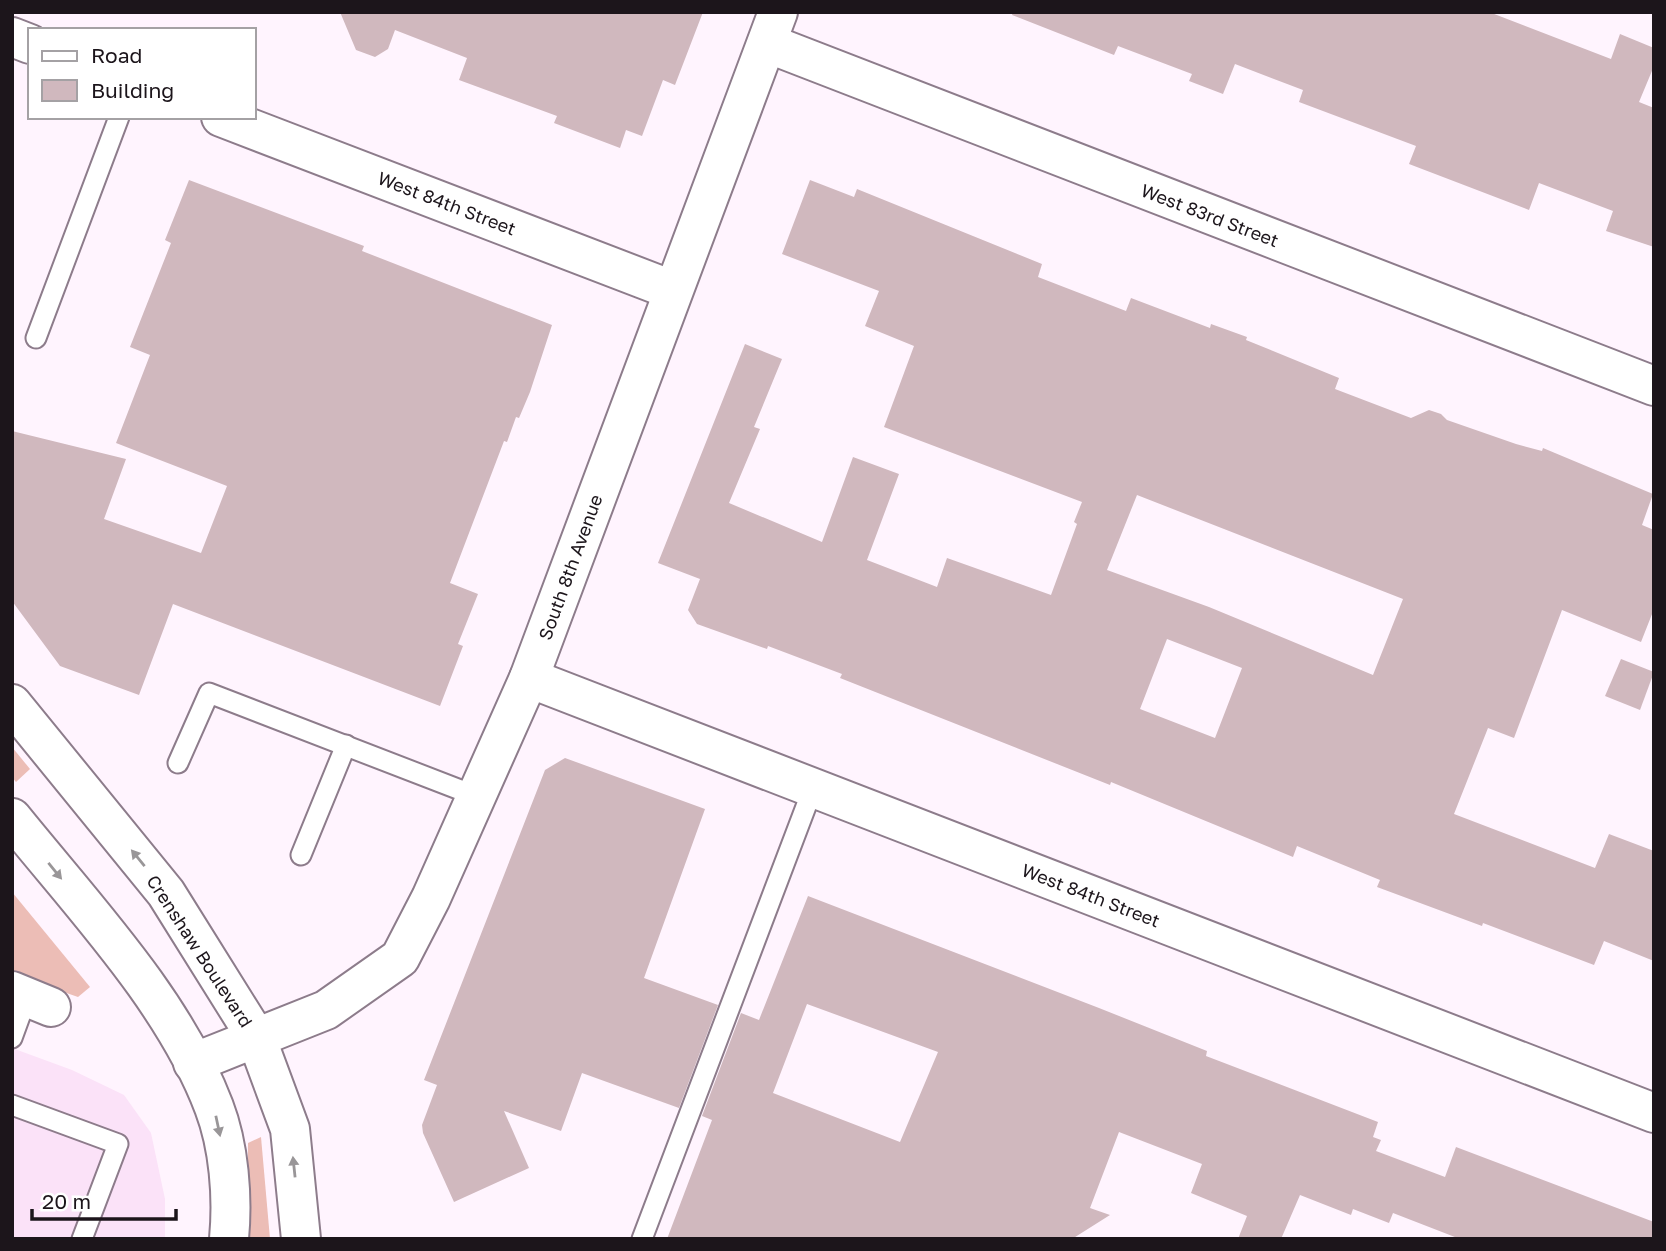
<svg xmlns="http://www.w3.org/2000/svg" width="1666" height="1251" viewBox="0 0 1666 1251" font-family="'Golos Text',sans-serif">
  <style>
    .built { fill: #fbe2f8 }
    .green { fill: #ecbdb6 }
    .building { fill: #d0b8be; fill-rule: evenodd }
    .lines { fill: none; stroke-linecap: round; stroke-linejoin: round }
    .service-casing { stroke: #8d7c8b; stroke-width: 23 }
    .minor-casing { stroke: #8d7c8b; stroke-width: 42 }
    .tertiary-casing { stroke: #8d7c8b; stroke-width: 42 }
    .primary-casing { stroke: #8d7c8b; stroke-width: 42 }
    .service { stroke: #fff; stroke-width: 19 }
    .minor { stroke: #fff; stroke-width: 38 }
    .tertiary { stroke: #fff; stroke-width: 38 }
    .primary { stroke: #fff; stroke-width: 38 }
    .oneway { fill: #999698 }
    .labels { text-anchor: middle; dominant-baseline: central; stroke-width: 5; stroke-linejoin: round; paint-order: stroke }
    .street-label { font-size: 18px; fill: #1c151b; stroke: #fff }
  </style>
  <rect width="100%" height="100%" fill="#fff4fe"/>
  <path class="built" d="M12 1048 72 1070 124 1095 151 1133 165 1199V1239H12Z"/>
  <g class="green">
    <path d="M12 747 30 769 16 782 12 777Z"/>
    <path d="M12 892 90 987 78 997 12 974Z"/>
    <path d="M261 1137 270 1239H247L248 1143Z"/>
  </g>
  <g class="building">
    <path d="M340 12H703L675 85 663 80 642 136 626 130 620 148 554 123 557 116 459 80 467 58 395 30 388 49 375 57 356 50Z"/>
    <path d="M1013 12H1489L1611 59 1620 34 1654 48V66L1639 102 1654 108V247L1606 231 1613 211 1539 183 1529 210 1409 164 1416 146 1299 102 1303 90 1235 64 1223 94 1189 81 1192 74 1118 46 1114 55 1012 15Z"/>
    <path d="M189 180 364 246 362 251 552 325 530 392 519 418 516 417 507 442 504 441 450 583 478 594 458 644 463 646 440 706 173 604 139 695 60 666 12 601V431L126 459 104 519 201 553 227 486 116 443 150 355 130 347 171 243 165 240Z"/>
    <path d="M810 180 854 197 857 189 1042 264 1038 277 1126 311 1131 298 1210 328 1211 324 1247 337 1246 340 1339 378 1335 389 1411 418 1429 410 1441 414 1447 420 1516 444 1542 451 1543 448 1653 494 1642 525 1654 530V609L1641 642 1562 610 1514 738 1488 728 1454 814 1595 868 1609 834 1654 851V961L1604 941 1594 965 1483 923 1482 926 1377 887 1380 880 1297 846 1293 857 1111 782 1110 785 840 678 842 674 768 646 767 649 697 624 688 610 700 579 658 563 745 344 782 359 754 427 760 429 729 503 822 542 853 457 899 474 867 560 937 587 947 558 1051 595 1077 524 1074 522 1082 502 884 427 914 346 865 326 879 291 782 254ZM1137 495 1403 599 1373 675 1209 607 1107 570ZM1167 639 1242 668 1215 738 1140 709Z"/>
    <path d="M1621 659 1654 672 1640 710 1605 696Z"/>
    <path d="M565 758 705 809 644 978 718 1005 679 1108 582 1073 561 1131 504 1111 529 1168 454 1202 423 1133 422 1125 437 1085 424 1080 545 770Z"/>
    <path d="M808 896 1099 1008 1207 1051 1206 1056 1378 1122 1373 1137 1381 1140 1376 1151 1445 1177 1456 1147 1654 1222V1239H1460L1393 1213 1389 1223 1353 1209 1351 1215 1300 1195 1281 1239H1238L1247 1216 1191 1193 1202 1164 1119 1132 1090 1208 1110 1215 1072 1239H667L712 1120 702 1116 741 1013 759 1020ZM807 1004 938 1052 900 1142 773 1093Z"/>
  </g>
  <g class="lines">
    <g class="service-casing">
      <g id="service">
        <path d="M36 338 119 117"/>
        <path d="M178 763 209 693 476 796"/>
        <path d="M301 855 346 745"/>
        <path d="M12 1038 27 997"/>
        <path d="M12 1105 118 1144 82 1239"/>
        <path d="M642 1239 813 788"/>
      </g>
    </g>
    <g class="minor-casing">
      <g id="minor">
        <path d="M12 37 30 44"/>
        <path d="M767 43 1654 386"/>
        <path d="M221 117 672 290"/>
        <path d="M529 678 1654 1113"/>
        <path d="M12 991 51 1007"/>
      </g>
    </g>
    <g class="tertiary-casing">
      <path id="tertiary" d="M193 1063 326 1010 400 958 431 898 529 678 778 12"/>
    </g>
    <g class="primary-casing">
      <g id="primary">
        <path d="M12 704 166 893 256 1037 290 1129 301 1239"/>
        <path d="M12 818C82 905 174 1001 214 1107 229 1146 233 1197 229 1239"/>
      </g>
    </g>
    <use href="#service" class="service"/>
    <use href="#minor" class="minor"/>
    <use href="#tertiary" class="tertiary"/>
    <use href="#primary" class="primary"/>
  </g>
  <defs><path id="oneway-solid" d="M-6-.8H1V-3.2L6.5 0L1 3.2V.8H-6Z" transform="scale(1.75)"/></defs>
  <g class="oneway">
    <use href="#oneway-solid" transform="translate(138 858) rotate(-129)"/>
    <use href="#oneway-solid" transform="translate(55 871) rotate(51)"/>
    <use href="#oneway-solid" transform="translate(218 1126) rotate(78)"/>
    <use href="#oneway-solid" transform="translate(294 1167) rotate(-96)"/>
  </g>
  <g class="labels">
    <g class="street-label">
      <text transform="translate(447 203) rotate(21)">West 84th Street</text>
      <text transform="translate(1210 215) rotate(21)">West 83rd Street</text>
      <text transform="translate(570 567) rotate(-70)">South 8th Avenue</text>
      <text transform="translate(1091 895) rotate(21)">West 84th Street</text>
      <text transform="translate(200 951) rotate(57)">Crenshaw Boulevard</text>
    </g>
  </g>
  <rect width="1666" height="1251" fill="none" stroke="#1c151b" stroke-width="28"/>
  <rect x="28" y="28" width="228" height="91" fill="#ffffff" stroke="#a4a1a4" stroke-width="2"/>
  <rect x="42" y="51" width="35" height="10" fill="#ffffff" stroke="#a4a1a4" stroke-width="2"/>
  <text x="91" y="63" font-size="21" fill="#1c151b">Road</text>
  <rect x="42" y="80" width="35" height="21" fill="#d0b8be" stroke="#a4a1a4" stroke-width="2"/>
  <text x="91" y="98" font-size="21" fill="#1c151b">Building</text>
  <path d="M32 1209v10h144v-10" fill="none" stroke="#1c151b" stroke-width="3.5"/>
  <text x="42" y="1209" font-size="21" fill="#1c151b" stroke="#ffffff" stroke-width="5" paint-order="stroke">20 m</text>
</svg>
